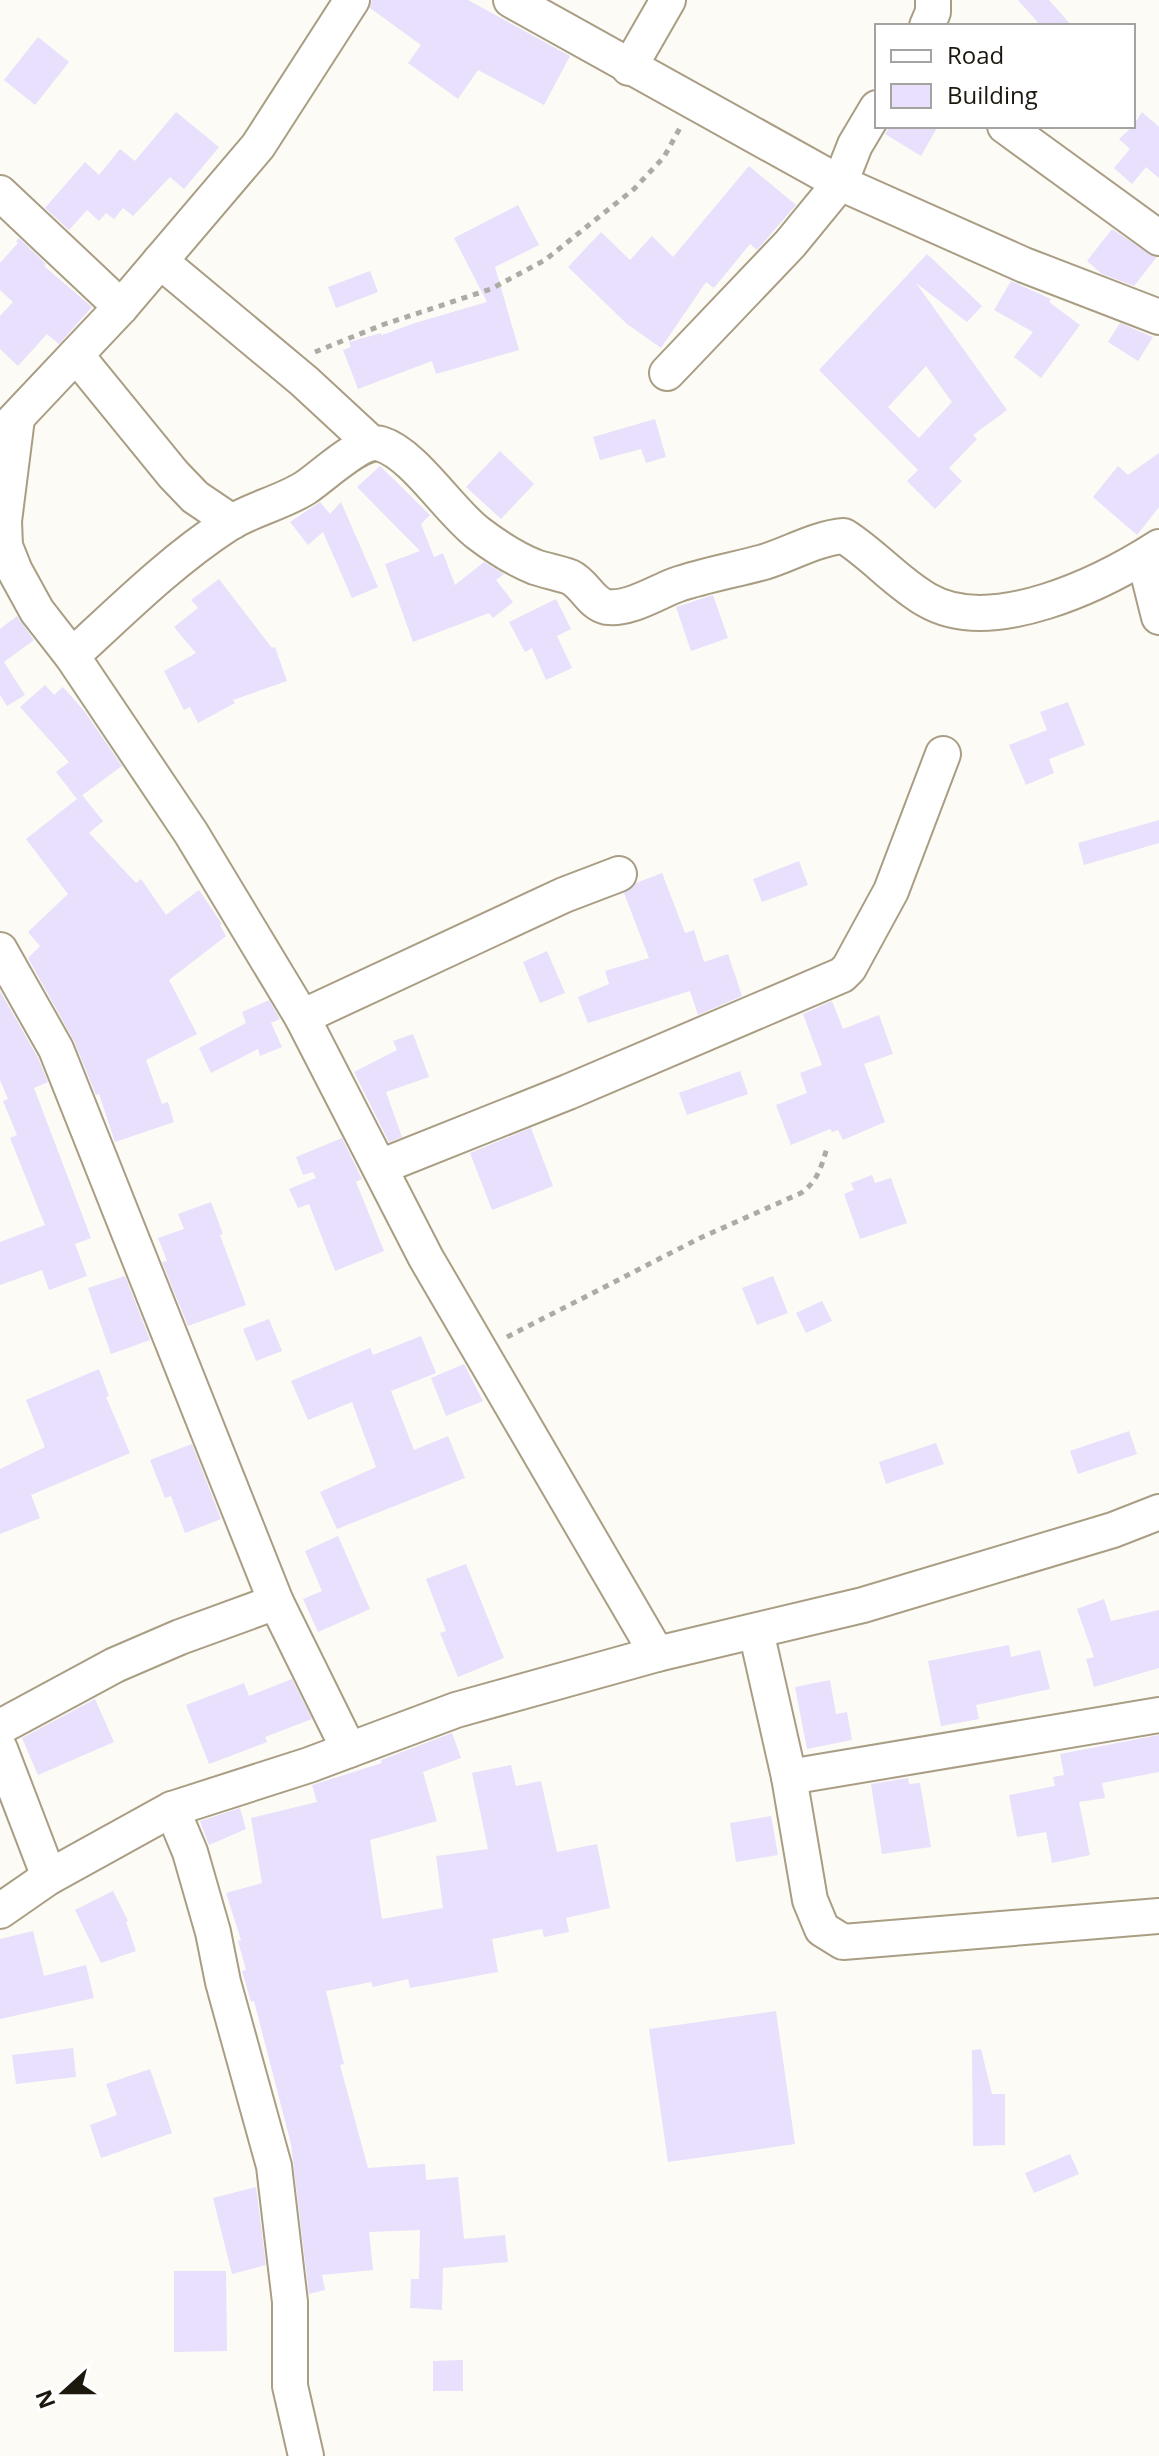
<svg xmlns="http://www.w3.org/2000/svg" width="1159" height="2456" viewBox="0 0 1159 2456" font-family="'Open Sans',sans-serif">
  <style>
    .building { fill: #e8e0fc; fill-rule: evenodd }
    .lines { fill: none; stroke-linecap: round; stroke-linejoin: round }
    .street-casing { stroke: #a99e84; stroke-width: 38 }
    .path { stroke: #adaba3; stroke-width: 5; stroke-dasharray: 6 6; stroke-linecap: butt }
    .street { stroke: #fff; stroke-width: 34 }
  </style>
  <rect width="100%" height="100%" fill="#fdfbf5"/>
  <g class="building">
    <path d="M372 0H468L570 56 544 105 478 70 458 99 408 63 421 45 370 8Z"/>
    <path d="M1018 0H1049L1072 26H1041Z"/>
    <path d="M38 37 69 62 35 105 4 80Z"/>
    <path d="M176 112 219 147 184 189 170 177 133 216 123 208 114 219 106 213 99 221 87 210 69 230 45 208 85 162 99 175 120 149 135 161Z"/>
    <path d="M1142 112 1159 127V178L1146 167 1132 184 1114 168 1130 149 1119 139 1133 126Z"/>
    <path d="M890 126H938L921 156 885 134Z"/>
    <path d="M749 166 796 205 757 250 750 244 714 288 706 282 661 348 627 324 568 267 601 232 630 260 652 236 673 257Z"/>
    <path d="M518 205 539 245 495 267 519 350 436 374 432 361 358 389 343 350 351 347 349 342 381 333 382 335 415 323 487 302 454 238Z"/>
    <path d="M1112 229 1156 258 1134 286 1102 274 1087 261Z"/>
    <path d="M19 238 46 264 44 266 92 307 59 344 47 334 18 366 0 349V316L13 302 0 290V263L18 243 16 241Z"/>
    <path d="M927 254 982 306 967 322 916 283 1007 410 973 435 977 439 949 468 962 481 935 509 907 481 918 470 819 370ZM926 366 952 402 919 438 888 407Z"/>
    <path d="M370 271 378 292 336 308 328 287Z"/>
    <path d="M1011 281 1051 299 1049 302 1080 325 1041 378 1014 357 1033 332 994 310Z"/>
    <path d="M1120 323 1153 337 1138 361 1108 342Z"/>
    <path d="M655 419 666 457 646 463 641 449 600 460 593 437Z"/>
    <path d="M500 451 534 484 501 519 466 487Z"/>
    <path d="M1159 453V507L1137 535 1093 497 1118 466 1128 475Z"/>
    <path d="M380 466 430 515 421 524 434 557 443 553 455 585 484 562 504 574 496 580 513 602 493 618 489 613 413 642 385 564 420 551 357 487Z"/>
    <path d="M320 502 330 514 341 502 378 587 352 598 323 532 308 545 290 522Z"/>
    <path d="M219 579 272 648 275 647 287 681 233 700 235 703 198 723 190 707 184 710 164 671 196 653 174 627 198 608 191 600Z"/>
    <path d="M713 595 728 638 691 651 676 607Z"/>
    <path d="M556 599 571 629 557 636 572 668 546 680 532 648 525 652 509 622Z"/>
    <path d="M17 616 34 640 4 662 25 695 7 706 0 695V629Z"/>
    <path d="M45 685 54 695 63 687 85 712 122 766 77 799 56 772 69 762 20 707Z"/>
    <path d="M1068 702 1085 745 1049 759 1054 773 1026 785 1009 745 1047 730 1040 712Z"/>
    <path d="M82 795 103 821 89 833 136 883 141 879 166 915 199 890 222 924 220 925 226 936 169 980 197 1034 146 1060 162 1104 168 1102 174 1122 115 1142 99 1094 96 1095 74 1041 28 958 40 946 28 932 68 894 26 839Z"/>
    <path d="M1159 820V843L1084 865 1078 843Z"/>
    <path d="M799 861 808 885 762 902 753 879Z"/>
    <path d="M662 873 685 933 694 930 704 962 728 954 742 996 698 1015 690 991 588 1023 578 997 609 984 605 971 649 958 624 893 636 883Z"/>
    <path d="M547 951 565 993 540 1003 523 962Z"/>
    <path d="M0 991 38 1058 48 1082 34 1088 91 1238 75 1244 87 1276 49 1290 42 1270 0 1285V1242L45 1225 10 1138 17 1135 3 1101 8 1099 0 1080Z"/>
    <path d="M269 1000 280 1019 271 1023 282 1047 260 1056 258 1049 211 1073 199 1048 246 1023 242 1012Z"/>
    <path d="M832 1001 843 1029 879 1015 893 1054 864 1064 885 1122 843 1140 838 1130 832 1132 830 1129 791 1145 776 1105 807 1093 800 1073 822 1065 803 1014Z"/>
    <path d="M413 1034 429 1077 386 1092 402 1137 389 1142 354 1072 397 1050 393 1041Z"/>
    <path d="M740 1071 748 1094 687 1115 679 1093Z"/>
    <path d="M531 1128 553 1186 492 1210 470 1153Z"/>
    <path d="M342 1138 362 1179 356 1182 384 1251 335 1271 309 1204 298 1208 289 1189 316 1178 313 1172 303 1175 296 1157Z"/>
    <path d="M872 1175 875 1183 891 1178 907 1223 860 1239 844 1194 854 1190 851 1183Z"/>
    <path d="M211 1202 223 1234 220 1235 246 1305 188 1326 162 1262 167 1261 158 1238 184 1229 178 1214Z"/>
    <path d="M125 1276 150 1340 111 1354 88 1288Z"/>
    <path d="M773 1276 788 1313 757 1325 742 1288Z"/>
    <path d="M822 1301 832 1321 806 1333 796 1313Z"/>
    <path d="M269 1319 282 1351 256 1361 243 1329Z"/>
    <path d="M421 1336 436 1373 391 1391 414 1450 448 1436 465 1478 337 1529 320 1492 376 1467 352 1402 308 1420 291 1381 370 1348 373 1355Z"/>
    <path d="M464 1364 483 1401 446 1416 431 1378Z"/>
    <path d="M99 1369 109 1396 106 1397 130 1453 31 1495 40 1518 0 1534V1469L45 1447 26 1400Z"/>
    <path d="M1129 1431 1137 1454 1078 1474 1070 1451Z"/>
    <path d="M936 1443 944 1464 886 1484 879 1462Z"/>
    <path d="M192 1444 221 1519 185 1533 171 1496 165 1498 150 1460Z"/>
    <path d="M338 1536 370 1609 318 1632 303 1599 322 1591 305 1551Z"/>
    <path d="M466 1564 504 1658 458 1677 440 1633 446 1631 426 1579Z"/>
    <path d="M1104 1599 1111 1621 1159 1610V1668L1094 1687 1086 1659 1094 1657 1077 1609Z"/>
    <path d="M1009 1645 1011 1657 1040 1650 1050 1689 976 1705 979 1719 941 1726 928 1661Z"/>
    <path d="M292 1679 312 1719 265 1737 267 1742 209 1764 186 1705 244 1683 249 1696Z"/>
    <path d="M830 1680 836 1714 847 1712 852 1740 807 1749 795 1687Z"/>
    <path d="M95 1699 114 1742 38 1775 22 1738Z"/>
    <path d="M452 1733 461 1758 423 1772 437 1821 370 1840 382 1919 443 1908 436 1856 488 1849 472 1773 511 1765 516 1786 541 1781 557 1852 597 1844 610 1908 566 1918 569 1932 544 1937 542 1929 492 1939 498 1972 410 1988 408 1979 373 1987 371 1982 326 1991 344 2064 340 2065 368 2168 425 2164 426 2180 458 2177 464 2239 505 2235 508 2262 443 2268 442 2310 410 2308 411 2279H419L420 2230 369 2232 373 2270 322 2275 325 2290 309 2294 291 2144 254 2001 251 2002 242 1971 246 1970 238 1941 241 1940 226 1893 262 1883 251 1818 317 1802 312 1785 382 1763 381 1760Z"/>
    <path d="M1159 1735V1772L1102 1783 1105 1798 1079 1802 1090 1855 1052 1863 1046 1832 1017 1837 1009 1795 1055 1786 1053 1777 1064 1775 1060 1754Z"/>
    <path d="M908 1778 909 1784 920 1783 931 1847 882 1854 871 1784Z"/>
    <path d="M240 1808 246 1829 209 1845 200 1821Z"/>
    <path d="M771 1816 778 1855 736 1862 730 1823Z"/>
    <path d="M113 1891 128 1921 126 1922 136 1951 101 1963 75 1910Z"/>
    <path d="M33 1931 44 1976 86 1965 94 1998 0 2019V1939Z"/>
    <path d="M776 2011 795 2144 668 2162 649 2029Z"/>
    <path d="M73 2048 76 2077 16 2084 12 2055Z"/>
    <path d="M981 2049 992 2094H1005V2145L973 2146 972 2050Z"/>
    <path d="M150 2069 172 2133 101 2158 90 2125 117 2115 106 2084Z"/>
    <path d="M1070 2154 1079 2174 1034 2193 1025 2173Z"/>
    <path d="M256 2187 266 2265 232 2274 213 2198Z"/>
    <path d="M174 2271H226L227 2351 174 2352Z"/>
    <path d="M463 2360V2391H433V2361Z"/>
  </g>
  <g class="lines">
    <g class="street-casing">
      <g id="street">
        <path d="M511 0 840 183 1024 265 1159 317"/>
        <path d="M927 26 933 12V0"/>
        <path d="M629 68 668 0"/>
        <path d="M1005 126 1159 238"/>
        <path d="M0 193 121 307"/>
        <path d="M160 261 304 381 371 443"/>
        <path d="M76 355 173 474 195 497 232 522"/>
        <path d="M667 373 790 244 840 183 855 145 877 108"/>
        <path d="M17 418 4 521 5 546 15 571 37 611 72 656 191 833 302 1017 426 1258 657 1654"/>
        <path d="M3 432 121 307 258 146 352 0"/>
        <path d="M1144 557 1159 617"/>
        <path d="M72 656C122 610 171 561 228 524 252 509 281 503 305 488 322 477 362 438 381 444 414 454 449 511 478 533 495 546 515 559 535 567 547 571 559 573 570 577 585 584 591 604 607 607 629 610 657 592 676 585 705 575 735 570 764 562 790 554 817 538 844 536 874 555 897 583 927 600 992 638 1103 583 1159 547"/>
        <path d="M0 950 56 1049 276 1602 349 1750"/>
        <path d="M302 1017 564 895 619 874"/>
        <path d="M380 1167 568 1092 842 975 849 968 891 891 943 754"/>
        <path d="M756 1631 789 1777 810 1900 822 1929 843 1942 1159 1916"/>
        <path d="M0 1727 115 1665 180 1637 276 1602"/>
        <path d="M0 1749 49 1877"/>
        <path d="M789 1777 1159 1715"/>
        <path d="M172 1809 190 1852 213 1932 223 1982 274 2166 290 2302V2386L306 2456"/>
        <path d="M0 1911 49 1877 172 1809 309 1765 456 1710 657 1654 863 1605 1113 1530 1159 1512"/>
      </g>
    </g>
    <g class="path">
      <path d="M315 352 382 325 491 289 545 260 634 189 664 157 681 126"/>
      <path d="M507 1337 700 1238 801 1193C818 1181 821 1167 827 1148"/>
    </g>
    <use href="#street" class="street"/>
  </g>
  <rect x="875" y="24" width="260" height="104" fill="#ffffff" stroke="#a4a39f" stroke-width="2"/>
  <rect x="891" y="50" width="40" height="12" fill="#ffffff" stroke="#a4a39f" stroke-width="2"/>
  <text x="947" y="64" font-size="24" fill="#1c180e">Road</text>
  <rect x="891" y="84" width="40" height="24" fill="#e8e0fc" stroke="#a4a39f" stroke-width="2"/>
  <text x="947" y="104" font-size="24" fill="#1c180e">Building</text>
  <g transform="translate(64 2392) rotate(249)" stroke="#ffffff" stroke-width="6" paint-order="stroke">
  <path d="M0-6L14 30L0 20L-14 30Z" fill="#1c180e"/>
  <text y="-12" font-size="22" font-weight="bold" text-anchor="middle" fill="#1c180e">N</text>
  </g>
</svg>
